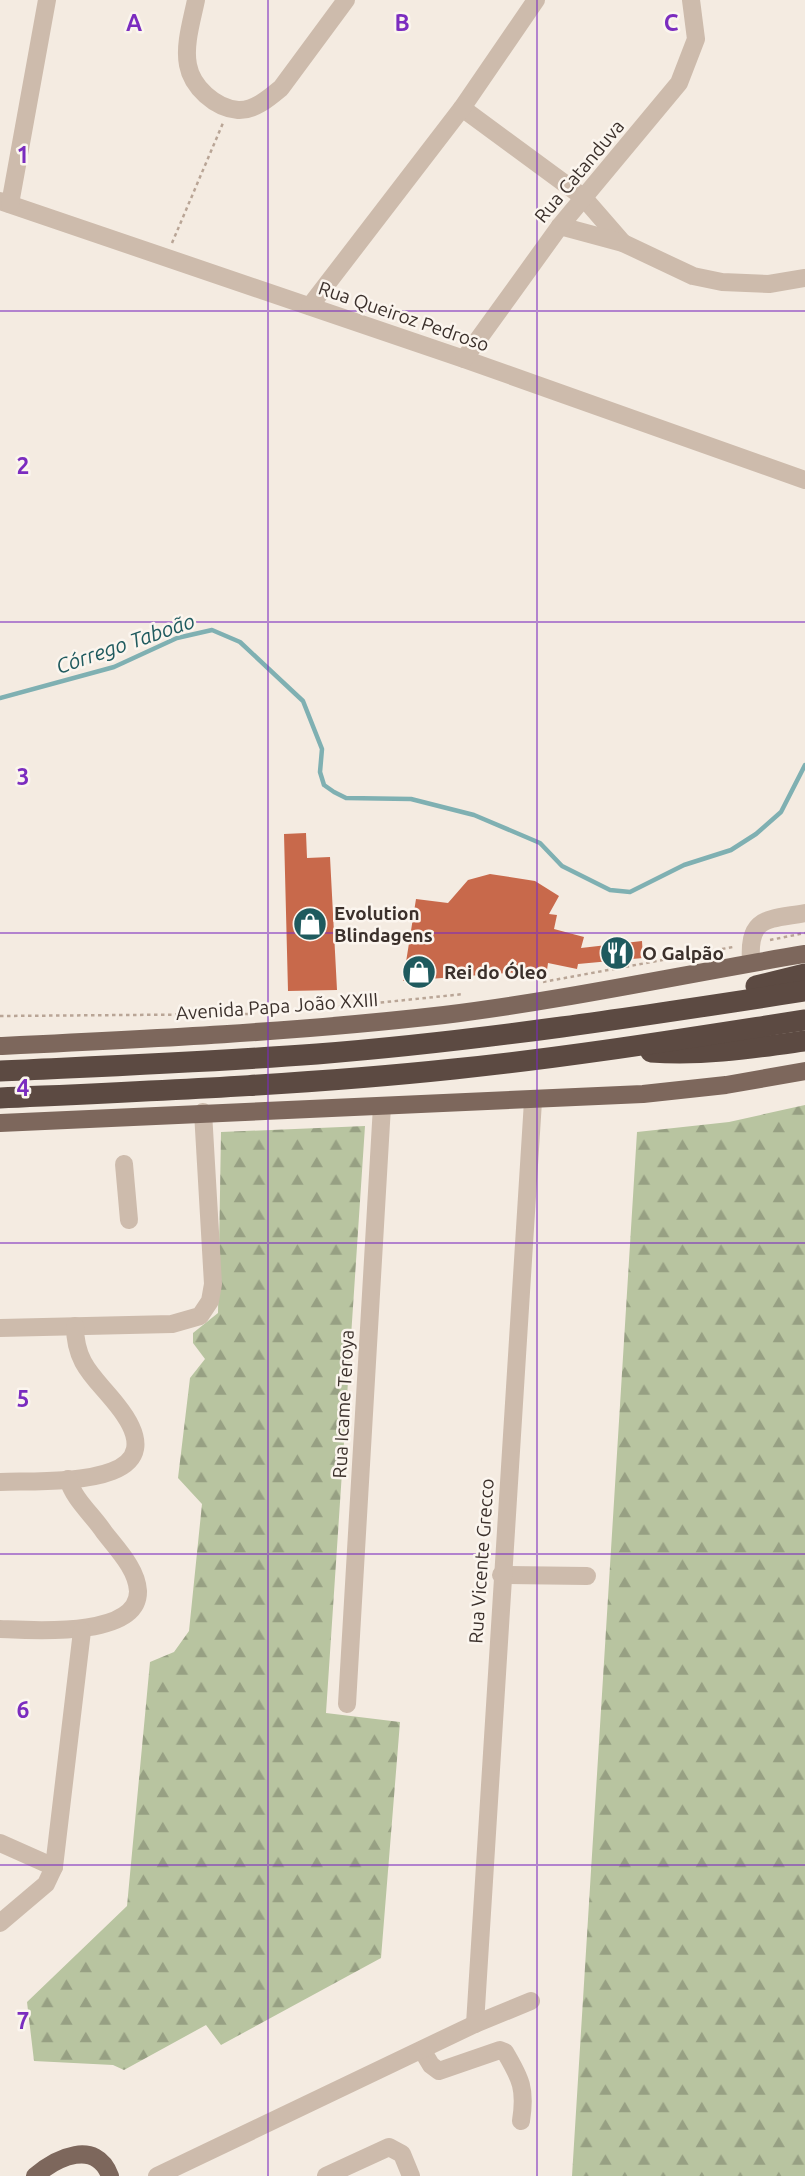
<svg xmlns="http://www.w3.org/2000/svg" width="805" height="2176" viewBox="0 0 805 2176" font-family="Ubuntu,sans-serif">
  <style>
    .forest { fill: url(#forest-firs) }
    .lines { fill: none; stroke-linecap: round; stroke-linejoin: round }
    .stream { stroke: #7fb0b2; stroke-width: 4.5 }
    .building { fill: #c8694b }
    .path { stroke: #b9a596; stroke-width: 2.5; stroke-dasharray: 3.5 3.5; stroke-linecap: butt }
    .minor { stroke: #cdbbac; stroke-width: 18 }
    .major { stroke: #7d675c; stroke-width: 18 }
    .highway { stroke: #5c4a42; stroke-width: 21 }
    .grid { fill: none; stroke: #7b2cbf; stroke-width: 2; stroke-opacity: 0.55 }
    .labels { text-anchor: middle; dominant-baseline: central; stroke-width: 5; stroke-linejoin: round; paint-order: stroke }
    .street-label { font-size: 19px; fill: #3b302b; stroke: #fbf5ee }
    .poi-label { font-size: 19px; font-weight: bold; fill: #3b302b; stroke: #fbf5ee; text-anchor: start }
    .water-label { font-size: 21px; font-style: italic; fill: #1f5a5e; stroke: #fbf5ee }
    .grid-label { font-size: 23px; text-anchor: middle; font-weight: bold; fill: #7b2cbf; stroke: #fbf5ee; stroke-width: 5; stroke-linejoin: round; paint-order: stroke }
  </style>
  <defs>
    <pattern id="forest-firs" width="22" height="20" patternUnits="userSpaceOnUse" patternTransform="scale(1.75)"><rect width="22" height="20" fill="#b8c4a0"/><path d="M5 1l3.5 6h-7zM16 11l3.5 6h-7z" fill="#97a083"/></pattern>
  </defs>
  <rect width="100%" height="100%" fill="#f4ebe1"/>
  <g class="forest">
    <path d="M805 1105V2176H572L637 1132 729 1122Z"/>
    <path d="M365 1126 326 1713 400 1722 381 1958 221 2045 206 2025 124 2070 113 2065 34 2061 27 2002 127 1906 150 1662 174 1652 189 1631 202 1504 178 1478 190 1378 205 1359 193 1343V1333L218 1313 221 1132Z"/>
  </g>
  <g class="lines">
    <path class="stream" d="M0 698 114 667 177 638 212 630 240 642 303 701 322 749 320 772 324 785 334 792 346 798 411 799 474 815 540 843 562 866 610 890 630 892 684 865 731 850 756 834 781 812 805 765"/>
  </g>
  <g class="building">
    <path d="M306 833 307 858 330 857 337 990 288 991 284 834Z"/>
    <path d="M490 874 535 881 559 896 549 914 557 915 554 929 584 937 581 948 642 941 643 958 578 964 577 969 548 963 547 970 403 981 416 899 448 903 468 880Z"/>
  </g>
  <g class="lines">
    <g class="path">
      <path d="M172 243 223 123"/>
      <path d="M770 940 805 933"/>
      <path d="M543 982 733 947"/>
      <path d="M318 1009 464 994"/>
      <path d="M0 1016 252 1014"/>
    </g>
    <g class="minor">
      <path d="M196 0C192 20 184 45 188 65 192 87 215 108 238 110 254 111 269 98 281 88L346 0"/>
      <path d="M462 108 583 197 623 243"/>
      <path d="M0 201 464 359 805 480"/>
      <path d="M10 204 47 0"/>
      <path d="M560 226 623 243 693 276 722 282 769 284 805 278"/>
      <path d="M310 306 462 108 536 0"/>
      <path d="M464 359 560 226 679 83 696 39 691 0"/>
      <path d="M751 963C748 916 766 920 805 913"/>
      <path d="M124 1164 129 1220"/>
      <path d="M0 1328 172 1324 200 1316 210 1301 213 1284 203 1112"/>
      <path d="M0 1482C47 1480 185 1490 117 1405 95 1377 75 1365 75 1326"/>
      <path d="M501 1575 587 1576"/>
      <path d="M0 1629C29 1630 139 1639 138 1591 137 1569 117 1549 104 1532 92 1514 74 1500 68 1479"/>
      <path d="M347 1704 382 1106"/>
      <path d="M0 1843 54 1867"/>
      <path d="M0 1923 46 1884 54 1867 82 1631"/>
      <path d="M475 2024 533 1101"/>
      <path d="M422 2050 431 2065 439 2071 500 2050 505 2052C521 2079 526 2089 521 2121"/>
      <path d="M157 2176 475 2024 531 2001"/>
      <path d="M326 2176 389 2147 402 2154 411 2176"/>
    </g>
    <g class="major">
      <path d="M0 1046C148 1039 297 1032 444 1015 566 1000 685 974 805 954"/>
      <path d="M0 1123 643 1094 726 1085 805 1071"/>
      <path d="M35 2176C56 2158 96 2138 110 2176"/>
    </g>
    <g class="highway">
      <path d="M756 986 805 974"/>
      <path d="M651 1052C703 1056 754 1048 805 1041"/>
      <path d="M0 1071C106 1066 211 1062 317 1054 481 1041 643 1016 805 991"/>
      <path d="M0 1098C151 1091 303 1085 454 1069 572 1057 688 1038 805 1020"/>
    </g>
  </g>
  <path class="grid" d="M268 0V2176M537 0V2176M0 311H805M0 622H805M0 933H805M0 1243H805M0 1554H805M0 1865H805"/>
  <defs>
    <g id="shop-disc" transform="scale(1.75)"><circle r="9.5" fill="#1f5a5e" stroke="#fbf5ee"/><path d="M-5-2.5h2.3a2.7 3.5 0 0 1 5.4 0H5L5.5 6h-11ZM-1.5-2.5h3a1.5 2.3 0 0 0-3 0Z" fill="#fff"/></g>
    <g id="restaurant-disc" transform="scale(1.75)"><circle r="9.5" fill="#1f5a5e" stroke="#fbf5ee"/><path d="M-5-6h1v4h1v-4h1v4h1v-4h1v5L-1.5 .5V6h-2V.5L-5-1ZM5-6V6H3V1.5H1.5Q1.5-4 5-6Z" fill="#fff"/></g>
  </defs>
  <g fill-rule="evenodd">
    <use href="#shop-disc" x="310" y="924"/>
    <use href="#restaurant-disc" x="617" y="953"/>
    <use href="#shop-disc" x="419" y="972"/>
  </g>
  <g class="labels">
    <g class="street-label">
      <text transform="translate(579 171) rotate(-50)">Rua Catanduva</text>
      <text transform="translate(404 316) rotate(19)">Rua Queiroz Pedroso</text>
      <text transform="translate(277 1006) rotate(-4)">Avenida Papa João XXIII</text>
      <text transform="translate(343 1404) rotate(-87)">Rua Icame Teroya</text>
      <text transform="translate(481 1561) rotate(-86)">Rua Vicente Grecco</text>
    </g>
    <g class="poi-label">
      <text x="334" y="913">Evolution<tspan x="334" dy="22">Blindagens</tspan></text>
      <text x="642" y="953">O Galpão</text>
      <text x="444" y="972">Rei do Óleo</text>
    </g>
    <g class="water-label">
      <text transform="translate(125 643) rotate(-19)">Córrego Taboão</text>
    </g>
  </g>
  <g class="grid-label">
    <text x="134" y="31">A</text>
    <text x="402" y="31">B</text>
    <text x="671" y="31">C</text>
    <text x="23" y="163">1</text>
    <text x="23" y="474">2</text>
    <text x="23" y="785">3</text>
    <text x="23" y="1096">4</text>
    <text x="23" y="1407">5</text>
    <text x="23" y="1718">6</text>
    <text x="23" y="2029">7</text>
  </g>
</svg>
